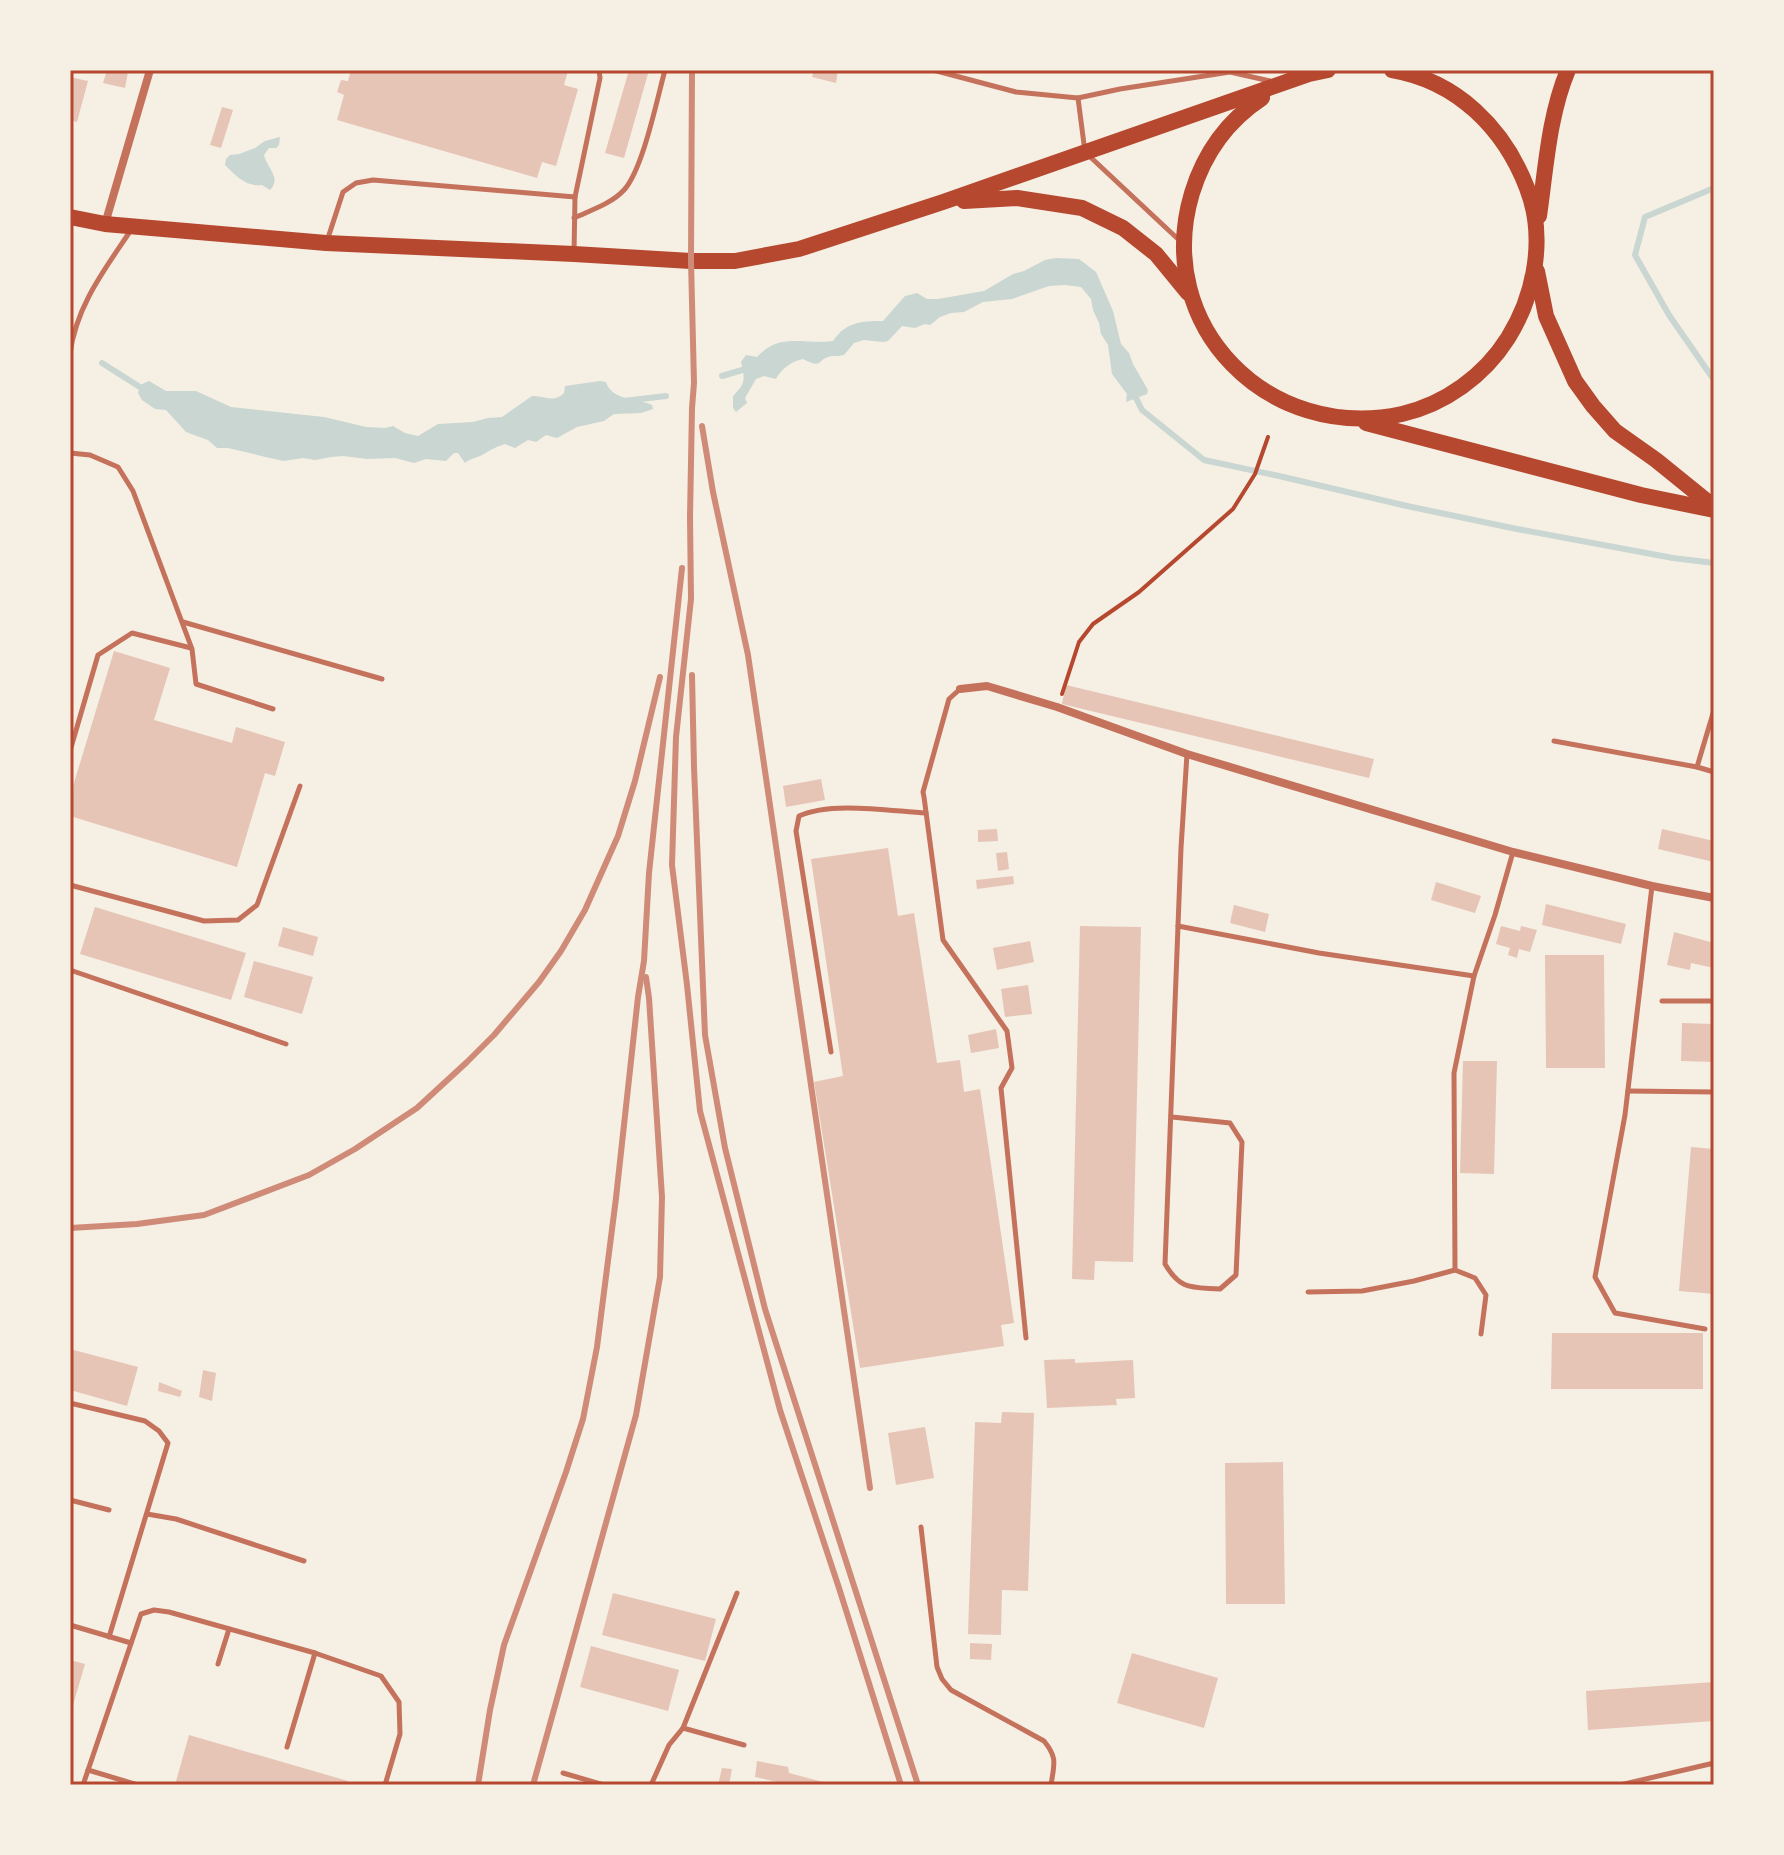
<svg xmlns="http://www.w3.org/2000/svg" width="1784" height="1855" viewBox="0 0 1784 1855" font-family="Lora,serif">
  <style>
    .water { fill: #c9d6d2 }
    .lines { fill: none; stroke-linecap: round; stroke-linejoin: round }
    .stream { stroke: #c9d6d2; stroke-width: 6 }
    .building { fill: #e6c5b7 }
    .path { stroke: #b5482f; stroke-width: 4 }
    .service { stroke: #c5725c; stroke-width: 5 }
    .minor { stroke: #c5725c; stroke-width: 8 }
    .primary { stroke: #b5482f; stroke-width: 16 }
    .rail { stroke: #cf8b77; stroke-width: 6 }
    .neatline { fill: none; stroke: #b5482f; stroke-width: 3 }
  </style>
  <rect width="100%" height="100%" fill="#f6efe4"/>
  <g class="water">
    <path d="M280 137 279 145 276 148H269L264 155C267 168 282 178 270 190L262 185C246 187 236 176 225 165L226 159 230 155 239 154 255 148 265 141Z"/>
    <path d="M1056 258 1079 259 1096 272 1113 311 1121 344 1129 353 1133 364 1148 390 1147 394 1126 402 1127 394 1112 374 1108 345 1101 334 1099 323 1093 310 1091 299 1081 287 1065 285 1049 286 1012 299 983 302 964 312 951 313 940 317 930 325 925 324 915 328 902 326 888 341 883 342 864 340 854 343 844 355C840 356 836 356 832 356 815 359 825 370 803 359 792 361 781 369 776 379L764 376 756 379 745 398 747 403 736 412 733 408V396C746 383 745 379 741 362L746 355 757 357C780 332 803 345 833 341 846 322 861 321 883 321L905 296 917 293 927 299H938L984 291 1013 274 1024 271 1045 260Z"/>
    <path d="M149 381 166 391H196L231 407 324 417 366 427 385 428 393 426 405 433 418 436 438 424 473 422 488 418 502 417 532 396C544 395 553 404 564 393L565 386 600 381 606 382C612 401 637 398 652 405L653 409 641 413 614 414 604 421 577 427 557 438 546 435 536 442 528 440 515 448 505 444C495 447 491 450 482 455 477 458 471 458 465 463L458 453H454L446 461 426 459 414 463 395 458 367 459 343 456 331 457 315 460 303 458 283 461 228 448H217L208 440 186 432 166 410 155 409 142 400 138 393 140 385Z"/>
  </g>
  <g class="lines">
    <g class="stream">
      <path d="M1714 188 1645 217 1635 255 1669 315 1714 380"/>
      <path d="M102 363 143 389"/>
      <path d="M722 376 749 368"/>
      <path d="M1133 392 1142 410 1204 460 1279 476 1407 506 1517 529 1673 558 1714 563"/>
      <path d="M624 401 666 396"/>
    </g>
  </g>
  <g class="building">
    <path d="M107 70 128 72 125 88 103 83Z"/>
    <path d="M351 70H566L568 71 564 85 578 89 556 166 542 162 537 178 337 120 344 95 337 92 341 80 348 81Z"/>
    <path d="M629 70H649L624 158 605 153Z"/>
    <path d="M814 70H838L836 83 812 77Z"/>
    <path d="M70 77 88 81 77 122 70 120Z"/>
    <path d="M222 107 233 110 221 148 210 145Z"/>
    <path d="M114 651 170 668 154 720 232 743 236 727 285 742 275 776 265 773 237 867 70 816V796Z"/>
    <path d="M1066 685 1374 759 1369 778 1062 704Z"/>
    <path d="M821 779 825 800 786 807 783 786Z"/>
    <path d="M997 829 998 841 978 842V830Z"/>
    <path d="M1662 829 1714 841V862L1658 849Z"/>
    <path d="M888 848 898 916 914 913 937 1063 960 1060 964 1092 980 1089 1014 1323 1001 1325 1004 1346 860 1368 814 1082 843 1076 811 859Z"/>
    <path d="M1007 852 1009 869 998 871 996 853Z"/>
    <path d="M1013 876 1014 884 977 889 976 880Z"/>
    <path d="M1436 882 1481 896 1475 913 1431 900Z"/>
    <path d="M1546 904 1626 924 1621 944 1542 925Z"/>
    <path d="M1234 905 1269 914 1265 932 1230 923Z"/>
    <path d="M95 907 246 953 231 1000 80 954Z"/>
    <path d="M1080 926 1141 927 1133 1262 1095 1261 1094 1280 1072 1279Z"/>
    <path d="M1501 926 1520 931 1521 926 1537 930 1530 952 1519 949 1517 958 1508 955 1510 948 1496 944Z"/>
    <path d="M283 927 318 937 313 956 278 946Z"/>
    <path d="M1674 932 1714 943V968L1691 963 1690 970 1667 965Z"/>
    <path d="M1030 941 1034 962 997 970 993 948Z"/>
    <path d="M1545 955H1604L1605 1068H1546Z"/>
    <path d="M254 961 313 977 302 1014 244 997Z"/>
    <path d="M1028 985 1032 1014 1005 1017 1001 989Z"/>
    <path d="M1682 1023 1714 1024V1062L1681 1061Z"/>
    <path d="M996 1029 999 1048 971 1053 968 1035Z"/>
    <path d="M1463 1061H1497L1494 1174 1460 1173Z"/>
    <path d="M1691 1147 1714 1149V1294L1679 1291Z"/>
    <path d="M1552 1333H1703V1389H1551Z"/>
    <path d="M70 1349 138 1367 127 1406 70 1390Z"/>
    <path d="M1075 1359V1363L1133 1360 1135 1398 1116 1399 1117 1405 1047 1408 1044 1360Z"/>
    <path d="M203 1370 216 1373 212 1401 199 1397Z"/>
    <path d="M159 1382 182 1391 180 1397 158 1391Z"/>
    <path d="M1002 1412 1034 1413 1028 1591 1002 1590 1001 1635 968 1634 975 1422 1001 1423Z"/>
    <path d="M925 1427 934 1478 896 1485 888 1433Z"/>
    <path d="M1283 1462 1285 1604H1226L1225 1463Z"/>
    <path d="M613 1593 716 1619 705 1661 602 1635Z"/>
    <path d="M970 1643 992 1644 991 1660 970 1659Z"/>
    <path d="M591 1646 679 1670 668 1711 580 1687Z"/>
    <path d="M1132 1653 1218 1678 1204 1728 1117 1703Z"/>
    <path d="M70 1660 85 1664 71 1712H70Z"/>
    <path d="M1714 1682V1721L1588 1730 1586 1691Z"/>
    <path d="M189 1735 348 1781 346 1785H175Z"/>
    <path d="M757 1761 788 1767 789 1773 823 1782 822 1785H790L755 1777Z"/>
    <path d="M722 1768 732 1769 729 1785H718Z"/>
  </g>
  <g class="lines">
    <path class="path" d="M1062 694 1079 642 1093 624 1139 592 1233 509 1255 474 1268 437"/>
    <g class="service">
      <path d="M933 70 1016 92 1078 98 1120 89 1230 72 1270 81"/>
      <path d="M1078 98 1085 152 1179 240"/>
      <path d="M574 218C591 210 611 204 624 190 643 169 657 99 665 70"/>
      <path d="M327 241 343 192 356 183 373 180 575 197"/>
      <path d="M574 253 575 197 600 78 599 70"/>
      <path d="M70 354C76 306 105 269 131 230"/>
      <path d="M70 453 90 455 118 467 133 491 192 649 196 684 273 709"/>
      <path d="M183 622 382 679"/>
      <path d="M960 689 949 699 923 792 924 797 943 940 1007 1031 1012 1068 1001 1088 1026 1338"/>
      <path d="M1554 741 1697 767 1714 710"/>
      <path d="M70 751 98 655 132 633 191 648"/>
      <path d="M1697 767 1714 772"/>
      <path d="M70 885 204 921 238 920 257 905 300 786"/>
      <path d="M1652 886 1625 1115 1595 1277 1615 1313 1705 1329"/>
      <path d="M1178 926 1319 953 1474 976"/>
      <path d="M70 970 286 1044"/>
      <path d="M1662 1001H1714"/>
      <path d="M831 1052 796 831 799 816C831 801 890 811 926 813"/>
      <path d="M1628 1091 1714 1092"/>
      <path d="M1172 1117 1230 1123 1242 1142 1236 1275 1220 1289C1192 1287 1181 1291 1165 1264L1181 848 1187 754"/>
      <path d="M1308 1292 1362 1291 1414 1281 1455 1270"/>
      <path d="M1481 1334 1486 1295 1475 1278 1455 1270 1454 1073 1474 976 1495 915 1513 852"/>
      <path d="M70 1403 145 1421 159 1431 168 1443 109 1637"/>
      <path d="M70 1500 109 1510"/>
      <path d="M147 1514 176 1519 304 1561"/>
      <path d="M921 1527 937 1667 942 1679 951 1690 1044 1741C1058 1758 1054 1764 1051 1785"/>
      <path d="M70 1625 131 1643"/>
      <path d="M218 1664 229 1629"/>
      <path d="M683 1728 737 1593"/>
      <path d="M287 1747 315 1653"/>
      <path d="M88 1770 138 1785"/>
      <path d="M563 1773 604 1785"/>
      <path d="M83 1785 141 1614 154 1610 169 1612 315 1653 381 1676 399 1702 400 1734 385 1785"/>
      <path d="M651 1785 669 1745 683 1728 744 1745"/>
      <path d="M1620 1785 1714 1763"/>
    </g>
    <g class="minor">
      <path d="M105 224 150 70"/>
      <path d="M960 689 987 686 1057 707 1187 754 1513 852 1652 886 1714 898"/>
    </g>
    <g class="primary">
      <path d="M1262 98C1227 121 1204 154 1192 193 1152 326 1269 443 1402 414 1445 404 1484 376 1508 338 1535 295 1546 237 1527 188 1504 128 1457 81 1392 70"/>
      <path d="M964 201 1017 198 1082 208 1123 228 1156 254 1188 293"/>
      <path d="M1539 216C1546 167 1549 115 1568 70"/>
      <path d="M70 217 105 224 326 243 574 254 691 261H735L799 249 943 202 1309 74 1328 70"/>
      <path d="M1537 271 1546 316 1575 381 1593 406 1615 431 1656 460 1714 507"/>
      <path d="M1366 423 1641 495 1714 510"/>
    </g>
    <g class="rail">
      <path d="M692 70 691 261 694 383 692 408 690 517 691 599 676 737 672 865 687 985 700 1111 780 1410 839 1588 901 1785"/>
      <path d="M702 426 713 492 748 655 870 1488"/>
      <path d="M692 675 694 767 705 1035 725 1148 765 1309 918 1785"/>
      <path d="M70 1228 137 1224 204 1215 309 1175 355 1149 417 1108 467 1062 494 1035 539 982 561 951 585 910 618 836 635 781 660 677"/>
      <path d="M478 1785 490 1710 504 1645 566 1472 583 1419 597 1347 616 1198 638 997 644 961 649 873 682 568"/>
      <path d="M533 1785 636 1415 660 1277 662 1197 649 998 646 977"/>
    </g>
  </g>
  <rect width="1784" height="1855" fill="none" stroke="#f6efe4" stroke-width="144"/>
  <rect x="72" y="72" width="1640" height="1711" class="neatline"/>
</svg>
